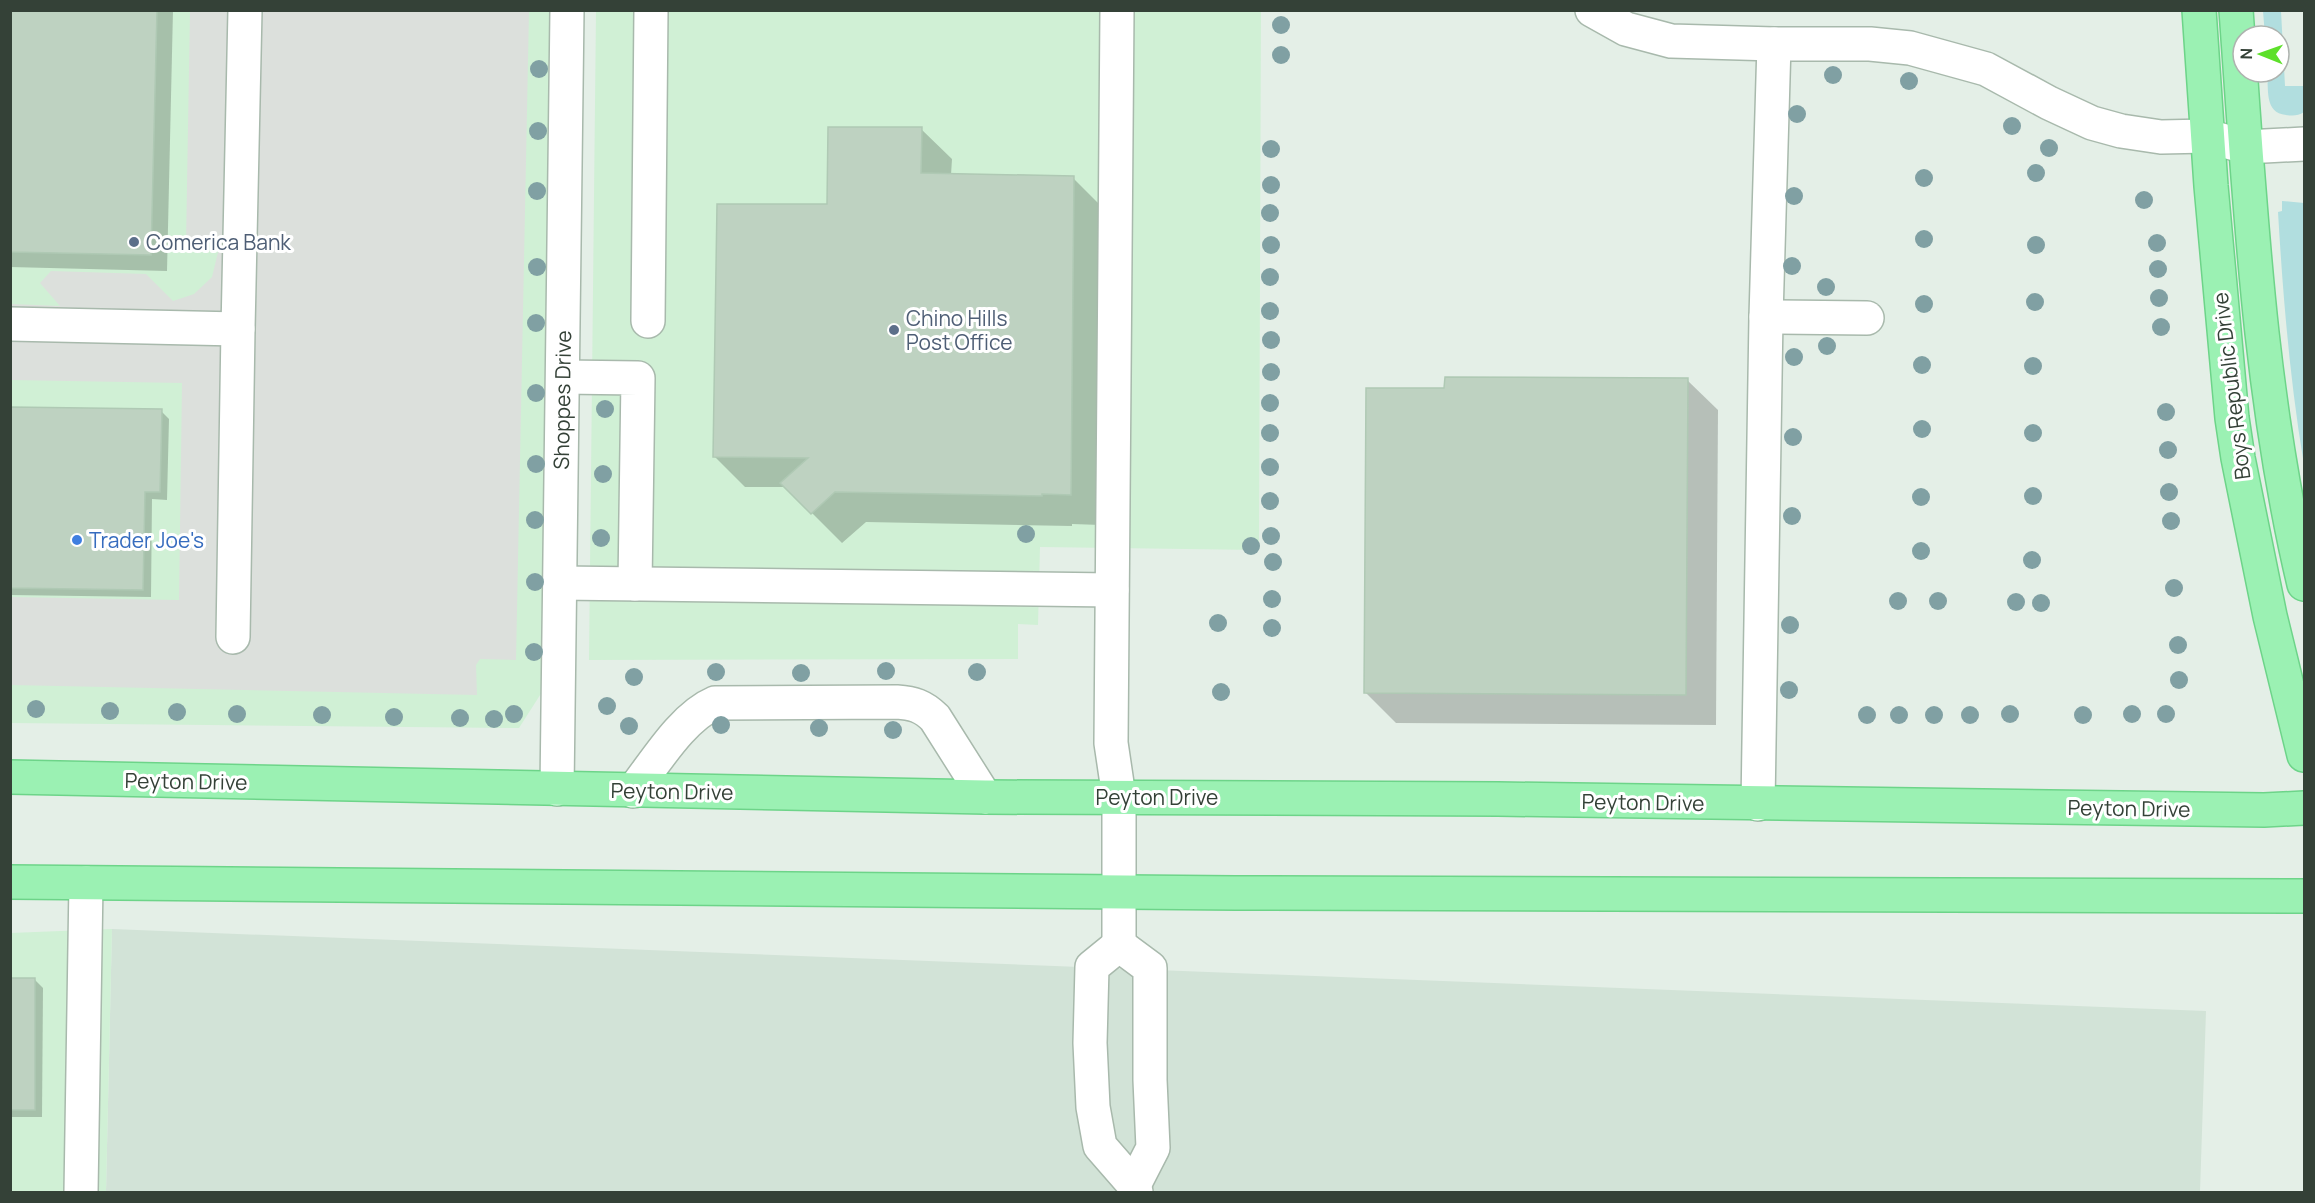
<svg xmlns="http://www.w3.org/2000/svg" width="2315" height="1203" viewBox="0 0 2315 1203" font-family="Manrope,sans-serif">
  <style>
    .residential { fill: #d2e3d7 }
    .commercial { fill: #d0f0d5 }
    .green { fill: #b1dedf }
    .parking { fill: #dce0dc }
    .shadow { fill: #0003 }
    .building { fill: #bed2c1; stroke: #afc9b4; stroke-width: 1.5 }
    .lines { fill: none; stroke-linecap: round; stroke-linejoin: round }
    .minor-casing { stroke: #a8b9ac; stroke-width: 36 }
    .major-casing { stroke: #6dd489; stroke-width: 36 }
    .minor { stroke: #fff; stroke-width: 33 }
    .major { stroke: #9bf1b3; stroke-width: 33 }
    .tree { fill: #80a0a3 }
    .service-dot { fill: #5c6f8a; stroke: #fff; stroke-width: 2 }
    .shop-dot { fill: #3f7fe0; stroke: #fff; stroke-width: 2 }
    .labels { text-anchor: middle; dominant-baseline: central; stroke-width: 6; stroke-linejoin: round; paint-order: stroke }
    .service-label { font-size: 21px; fill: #4e5e75; stroke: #fff; text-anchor: start }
    .street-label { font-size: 21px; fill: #344137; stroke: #fff }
    .shop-label { font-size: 21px; fill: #366cbe; stroke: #fff; text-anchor: start }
  </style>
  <rect width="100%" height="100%" fill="#e4efe7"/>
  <path class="residential" d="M112 929 2206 1011 2200 1192H106Z"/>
  <g class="commercial">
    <path d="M11 11H551L548 230V355L552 436 542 692 519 728 11 723Z"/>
    <path d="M596 11H1261L1259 550 1040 547 1038 625 1018 624V659L589 660Z"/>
    <path d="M112 929 106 1192H11L10 933Z"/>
  </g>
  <g class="green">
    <path d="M2263 11H2281L2285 86H2304V112C2298 116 2293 116 2286 115 2264 113 2269 89 2267 72H2279V36H2265Z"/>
    <path d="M2282 201 2304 203V465C2290 381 2283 297 2278 212L2282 211Z"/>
  </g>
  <path class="parking" d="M190 11H529L516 660 480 659 476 665 477 695 11 685V597L179 600 182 383 11 380V304L60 306 40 283 51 271 146 274 173 301 194 294 212 277 219 248 214 243H186Z"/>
  <g class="shadow">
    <path d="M10 10H173L167 271 10 267Z"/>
    <path d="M921 129 952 159 951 175 1073 178 1103 208 1101 525 1072 524V526L866 522 842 543 786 487H745L715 457 828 205Z"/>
    <path d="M1687 380 1718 410 1716 725 1396 723 1366 693 1446 390Z"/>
    <path d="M10 408 161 411 169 419 167 500 152 499 151 597 10 595Z"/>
    <path d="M10 980H35L43 988 42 1117H10Z"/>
  </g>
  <g class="building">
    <path d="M10 10H157L151 255 10 252Z"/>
    <path d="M828 127H922L921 173 1074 176 1071 495 1042 494V496L835 492 811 514 780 483 808 458 713 457 717 204H827Z"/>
    <path d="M1445 377 1688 378 1686 695 1364 693 1366 388H1444Z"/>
    <path d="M10 407 162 409 160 492H145L143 590 10 588Z"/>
    <rect x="10" y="978" width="25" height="132"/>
  </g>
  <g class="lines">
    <g class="minor-casing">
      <g id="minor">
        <path d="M1117 10 1111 743 1119 797V945"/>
        <path d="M1592 10 1626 29 1671 41 1774 44H1870L1910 48 1986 69 2049 103 2092 123 2121 131 2161 137 2207 136 2246 147 2304 144"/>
        <path d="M1766 317 1867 318"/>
        <path d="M648 321 651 10"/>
        <path d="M10 324 238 329 245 10"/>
        <path d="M563 377 638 378 635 584"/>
        <path d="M560 583 1112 590"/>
        <path d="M233 637 238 329"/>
        <path d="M557 789 567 10"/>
        <path d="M633 791C655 763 682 717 715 703L897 702C913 703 923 706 935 718L985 797"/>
        <path d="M1758 804 1766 317 1774 44"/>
        <path d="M1119 945 1092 967 1090 1043 1093 1107 1100 1146 1134 1185 1136 1192"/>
        <path d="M1119 945 1150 968V1080L1153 1148 1134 1185"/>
        <path d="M81 1192 86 883"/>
      </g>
    </g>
    <g class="major-casing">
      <g id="major">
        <path d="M2199 10 2211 186 2232 418 2238 458 2270 616 2304 755"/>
        <path d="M2236 10C2250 203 2259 395 2304 584"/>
        <path d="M10 777 985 797 1498 799 2264 810 2304 808"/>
        <path d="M10 882 1235 893 2304 896"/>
      </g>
    </g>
    <use href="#minor" class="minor"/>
    <use href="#major" class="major"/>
  </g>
  <g class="tree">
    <circle cx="1281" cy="25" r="9"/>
    <circle cx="1281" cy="55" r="9"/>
    <circle cx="539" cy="69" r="9"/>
    <circle cx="1833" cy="75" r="9"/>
    <circle cx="1909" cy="81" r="9"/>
    <circle cx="1797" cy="114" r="9"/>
    <circle cx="2012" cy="126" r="9"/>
    <circle cx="538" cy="131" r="9"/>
    <circle cx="2049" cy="148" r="9"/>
    <circle cx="1271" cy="149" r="9"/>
    <circle cx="2036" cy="173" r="9"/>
    <circle cx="1924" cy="178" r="9"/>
    <circle cx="1271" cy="185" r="9"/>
    <circle cx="537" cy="191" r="9"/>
    <circle cx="1794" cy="196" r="9"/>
    <circle cx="2144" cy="200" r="9"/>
    <circle cx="1270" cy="213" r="9"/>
    <circle cx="1924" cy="239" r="9"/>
    <circle cx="2157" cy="243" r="9"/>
    <circle cx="1271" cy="245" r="9"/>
    <circle cx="2036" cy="245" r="9"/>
    <circle cx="1792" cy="266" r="9"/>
    <circle cx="537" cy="267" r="9"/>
    <circle cx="2158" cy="269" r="9"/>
    <circle cx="1270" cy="277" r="9"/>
    <circle cx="1826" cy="287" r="9"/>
    <circle cx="2159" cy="298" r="9"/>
    <circle cx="2035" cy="302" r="9"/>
    <circle cx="1924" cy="304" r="9"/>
    <circle cx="1270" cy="311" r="9"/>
    <circle cx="536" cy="323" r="9"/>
    <circle cx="2161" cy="327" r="9"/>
    <circle cx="1271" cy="340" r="9"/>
    <circle cx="1827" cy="346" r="9"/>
    <circle cx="1794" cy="357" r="9"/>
    <circle cx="1922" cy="365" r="9"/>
    <circle cx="2033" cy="366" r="9"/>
    <circle cx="1271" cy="372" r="9"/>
    <circle cx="536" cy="393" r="9"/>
    <circle cx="1270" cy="403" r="9"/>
    <circle cx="605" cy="409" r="9"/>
    <circle cx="2166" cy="412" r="9"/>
    <circle cx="1922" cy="429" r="9"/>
    <circle cx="1270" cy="433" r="9"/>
    <circle cx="2033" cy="433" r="9"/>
    <circle cx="1793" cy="437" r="9"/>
    <circle cx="2168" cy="450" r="9"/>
    <circle cx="536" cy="464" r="9"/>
    <circle cx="1270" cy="467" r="9"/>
    <circle cx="603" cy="474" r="9"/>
    <circle cx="2169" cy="492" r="9"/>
    <circle cx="2033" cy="496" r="9"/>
    <circle cx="1921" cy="497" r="9"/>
    <circle cx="1270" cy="501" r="9"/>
    <circle cx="1792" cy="516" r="9"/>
    <circle cx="535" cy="520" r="9"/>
    <circle cx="2171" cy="521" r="9"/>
    <circle cx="1026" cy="534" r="9"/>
    <circle cx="1271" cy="536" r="9"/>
    <circle cx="601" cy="538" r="9"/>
    <circle cx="1251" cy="546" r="9"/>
    <circle cx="1921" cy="551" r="9"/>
    <circle cx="2032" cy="560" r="9"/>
    <circle cx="1273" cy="562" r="9"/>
    <circle cx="535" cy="582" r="9"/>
    <circle cx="2174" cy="588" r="9"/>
    <circle cx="1272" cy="599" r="9"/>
    <circle cx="1898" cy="601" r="9"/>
    <circle cx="1938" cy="601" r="9"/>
    <circle cx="2016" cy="602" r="9"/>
    <circle cx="2041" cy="603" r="9"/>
    <circle cx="1218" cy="623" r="9"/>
    <circle cx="1790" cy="625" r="9"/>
    <circle cx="1272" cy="628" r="9"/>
    <circle cx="2178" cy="645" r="9"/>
    <circle cx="534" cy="652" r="9"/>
    <circle cx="886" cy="671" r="9"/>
    <circle cx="716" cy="672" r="9"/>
    <circle cx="977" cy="672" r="9"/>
    <circle cx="801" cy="673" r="9"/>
    <circle cx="634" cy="677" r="9"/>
    <circle cx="2179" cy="680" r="9"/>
    <circle cx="1789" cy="690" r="9"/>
    <circle cx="1221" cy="692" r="9"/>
    <circle cx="607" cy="706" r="9"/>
    <circle cx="36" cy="709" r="9"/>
    <circle cx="110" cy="711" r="9"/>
    <circle cx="177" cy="712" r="9"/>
    <circle cx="237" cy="714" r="9"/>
    <circle cx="514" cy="714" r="9"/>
    <circle cx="2010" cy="714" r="9"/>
    <circle cx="2132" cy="714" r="9"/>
    <circle cx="2166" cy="714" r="9"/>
    <circle cx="322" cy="715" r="9"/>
    <circle cx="1867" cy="715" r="9"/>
    <circle cx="1899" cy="715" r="9"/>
    <circle cx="1934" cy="715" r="9"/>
    <circle cx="1970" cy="715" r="9"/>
    <circle cx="2083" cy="715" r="9"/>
    <circle cx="394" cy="717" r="9"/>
    <circle cx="460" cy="718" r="9"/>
    <circle cx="494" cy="719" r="9"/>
    <circle cx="721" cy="725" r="9"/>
    <circle cx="629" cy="726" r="9"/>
    <circle cx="819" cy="728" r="9"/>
    <circle cx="893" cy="730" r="9"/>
  </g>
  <g class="service-dot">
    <circle cx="134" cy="242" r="6"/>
    <circle cx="894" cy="330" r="6"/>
  </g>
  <circle class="shop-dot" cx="77" cy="540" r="6"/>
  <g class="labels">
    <g class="service-label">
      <text x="146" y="242">Comerica Bank</text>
      <text x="906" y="318">Chino Hills<tspan x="906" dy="24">Post Office</tspan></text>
    </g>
    <g class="street-label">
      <text transform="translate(2231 386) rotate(-97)">Boys Republic Drive</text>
      <text transform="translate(562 400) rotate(-89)">Shoppes Drive</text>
      <text transform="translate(186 781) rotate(1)">Peyton Drive</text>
      <text transform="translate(672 791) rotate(1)">Peyton Drive</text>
      <text x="1157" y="797">Peyton Drive</text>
      <text transform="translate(1643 802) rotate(1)">Peyton Drive</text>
      <text transform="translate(2129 808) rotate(1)">Peyton Drive</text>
    </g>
    <g class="shop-label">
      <text x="89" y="540">Trader Joe's</text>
    </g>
  </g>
  <rect width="2315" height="1203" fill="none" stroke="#344137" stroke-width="24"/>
  <g transform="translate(2261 54) rotate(271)"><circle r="28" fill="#ffffff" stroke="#aeb3af" stroke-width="1.5"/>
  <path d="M0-4.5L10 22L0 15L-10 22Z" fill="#5de02a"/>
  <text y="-9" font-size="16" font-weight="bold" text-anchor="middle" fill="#344137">N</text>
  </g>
</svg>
